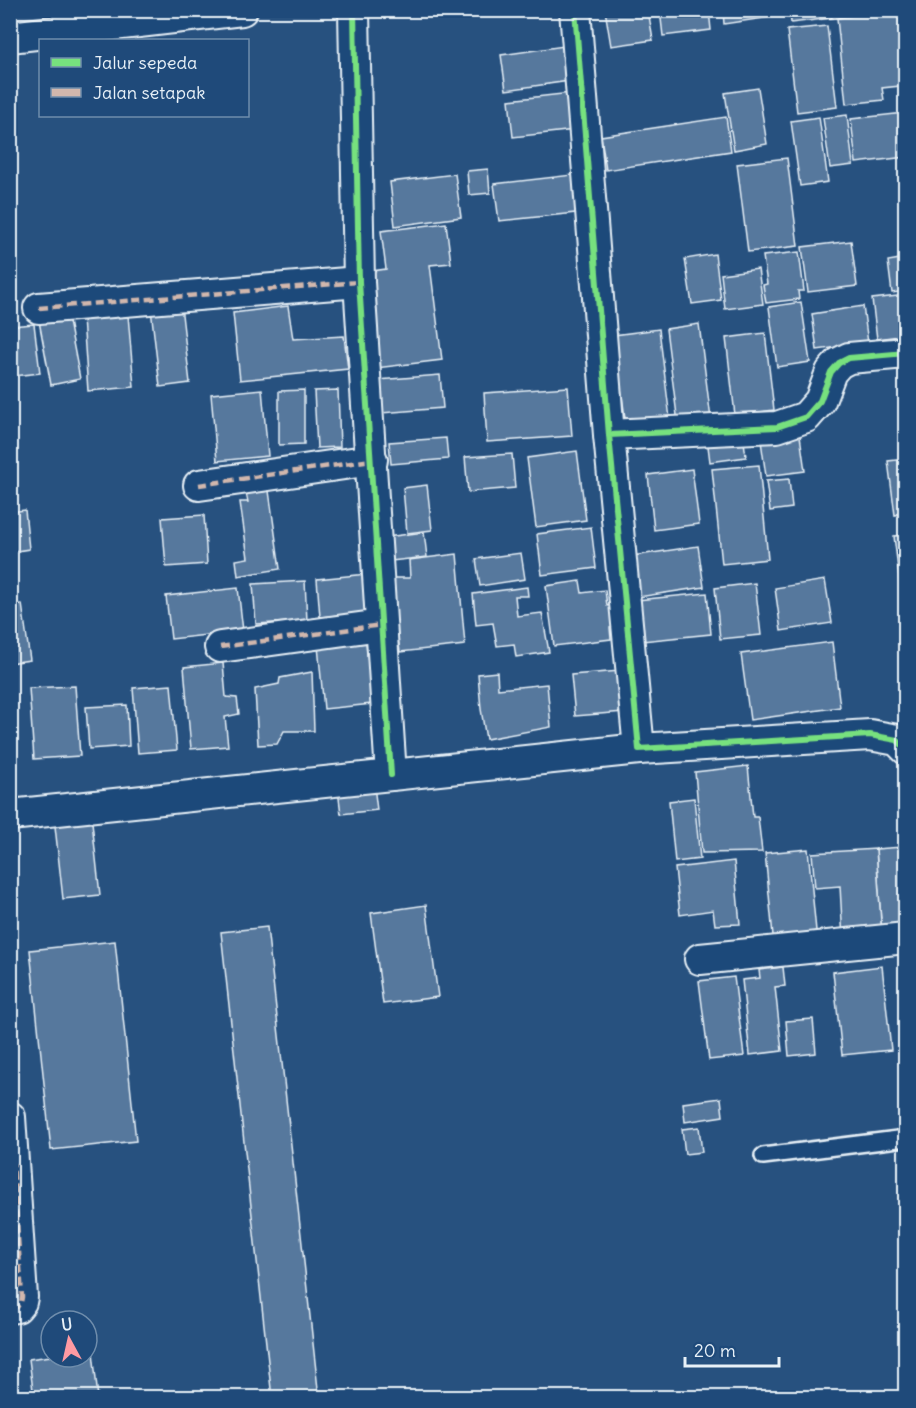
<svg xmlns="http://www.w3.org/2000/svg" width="916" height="1408" viewBox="0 0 916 1408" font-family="Delius,sans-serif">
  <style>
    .building { fill: #57789d; stroke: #e8f1f8; stroke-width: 1.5 }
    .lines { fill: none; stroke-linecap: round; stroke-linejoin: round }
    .lane-casing { stroke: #e8f1f8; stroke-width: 20 }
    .street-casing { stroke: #e8f1f8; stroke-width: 34 }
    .lane { stroke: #1f4a7a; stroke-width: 15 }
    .street { stroke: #1f4a7a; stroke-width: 30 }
    .quiet { stroke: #d1b7ad; stroke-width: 4.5; stroke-dasharray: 9 4.5; stroke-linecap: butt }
    .cycleway-casing { stroke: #1f4a7a; stroke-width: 10 }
    .cycleway { stroke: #77e17e; stroke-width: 6 }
  </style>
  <rect width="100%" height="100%" fill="#27517f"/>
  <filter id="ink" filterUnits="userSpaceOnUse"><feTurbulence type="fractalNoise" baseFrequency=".0167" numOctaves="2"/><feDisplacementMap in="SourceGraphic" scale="12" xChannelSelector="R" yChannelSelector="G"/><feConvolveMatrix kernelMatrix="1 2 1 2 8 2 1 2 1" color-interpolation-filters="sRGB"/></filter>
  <g filter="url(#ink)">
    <g class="building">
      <path d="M605 10H648L653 40 611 46Z"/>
      <path d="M660 10H709L711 30 663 36Z"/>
      <path d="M717 10H769L770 17 724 24 723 11 717 12Z"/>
      <path d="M790 10H831L832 18 791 23Z"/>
      <path d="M839 10H885V12L840 16Z"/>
      <path d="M906 10V72L899 73 900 86 882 88 884 100 846 104 837 18Z"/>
      <path d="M827 26 837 107 797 112 787 30Z"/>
      <path d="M564 46 569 81 506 90 501 55Z"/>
      <path d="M758 88 767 144 734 150 725 93Z"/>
      <path d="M571 93 575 130 513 137 509 100Z"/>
      <path d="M904 113 906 157 856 163 851 119Z"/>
      <path d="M847 115 853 165 830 168 823 118Z"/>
      <path d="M726 117 731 151 606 170 601 136Z"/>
      <path d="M819 117 828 182 800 186 791 121Z"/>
      <path d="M787 158 798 246 748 252 737 164Z"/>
      <path d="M488 169 490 193 469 195 467 171Z"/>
      <path d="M455 174 461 217 395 226 390 182Z"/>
      <path d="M581 174 585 212 499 221 494 184Z"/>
      <path d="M446 223 451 263 430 265 442 360 376 368 365 272 386 269 381 231Z"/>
      <path d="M851 241 857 286 808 292 802 247Z"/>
      <path d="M799 252 804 291H798L799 299 766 303 763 285 767 284 763 256Z"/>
      <path d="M715 254 721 300 692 304 685 259Z"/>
      <path d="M906 258V291L892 293 888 261Z"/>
      <path d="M758 269 763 304 725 309 721 274Z"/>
      <path d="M906 295V335L877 339 872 299Z"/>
      <path d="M801 302 810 362 777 367 769 307Z"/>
      <path d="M181 306 190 383 160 387 151 309Z"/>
      <path d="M288 306 293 339 344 336 348 369 240 380 233 313Z"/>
      <path d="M863 306 868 343 817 350 812 314Z"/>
      <path d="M128 315 134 387 88 391 83 318Z"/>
      <path d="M68 316 80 379 51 385 39 321Z"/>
      <path d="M34 324 40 373 14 376 10 326Z"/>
      <path d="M699 324 712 427 679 431 666 329Z"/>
      <path d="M659 329 671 427 627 433 614 335Z"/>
      <path d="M765 333 774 410 735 415 726 338Z"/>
      <path d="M440 375 443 408 381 413 378 380Z"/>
      <path d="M568 387 572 436 487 442 484 393Z"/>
      <path d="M262 389 268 456 217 461 211 394Z"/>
      <path d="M304 390V444L279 445V391Z"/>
      <path d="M338 390 340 447 317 448 314 391Z"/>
      <path d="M743 434 746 457 710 462 707 438Z"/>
      <path d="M800 436 805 471 766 476 761 441Z"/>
      <path d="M446 438 448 459 391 464 389 442Z"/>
      <path d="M577 451 586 520 536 527 527 458Z"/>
      <path d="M512 454 515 488 468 492 465 457Z"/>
      <path d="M906 459V513L895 515 888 461Z"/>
      <path d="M759 465 768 559 722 564 712 469Z"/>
      <path d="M692 469 699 524 654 530 648 475Z"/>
      <path d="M789 479 792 508 770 511 766 481Z"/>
      <path d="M427 485 432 530 407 533 403 488Z"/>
      <path d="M269 491 280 569 238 576 236 560 248 558 240 502H248L246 493Z"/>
      <path d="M25 510 29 549 10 552V512Z"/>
      <path d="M204 515 207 564 166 567 162 518Z"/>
      <path d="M591 527 596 568 542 575 537 534Z"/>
      <path d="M424 532 427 557 391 561 387 537Z"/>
      <path d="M906 535V617L904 618 894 536Z"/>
      <path d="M698 546 704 587 632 598 626 557Z"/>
      <path d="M521 553 525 579 480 586 476 559Z"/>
      <path d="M457 554 465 645 400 652 390 578H410L409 560Z"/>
      <path d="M367 574 370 612 320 617 317 579Z"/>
      <path d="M825 580 832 623 781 631 775 588Z"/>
      <path d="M305 581 307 621 256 624 253 584Z"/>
      <path d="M580 581 582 593 605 590 607 606 614 605 617 627 610 628 611 639 554 646 546 586Z"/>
      <path d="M755 583 761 635 720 639 715 588Z"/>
      <path d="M527 587 528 596H515L517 616 542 613 549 652 516 657 514 644 497 646 493 623 476 625 473 594Z"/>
      <path d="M238 588 243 631 171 639 166 596Z"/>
      <path d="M707 593 711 634 642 641 637 600Z"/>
      <path d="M22 604 30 660 10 663V605Z"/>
      <path d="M366 641 372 704 324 709 318 646Z"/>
      <path d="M832 642 840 707 750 720 741 654Z"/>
      <path d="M223 663 226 697 237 698 239 714 225 717 228 746 191 749 184 667Z"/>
      <path d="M620 671 624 712 575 716 571 675Z"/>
      <path d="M312 672 314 731H284L277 744 258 745 255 689 279 684 280 678Z"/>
      <path d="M497 672 498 689 547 684 551 727 486 739 481 709 478 674Z"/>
      <path d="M171 685 177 750 138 753 133 688Z"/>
      <path d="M75 686 80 756 34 759 29 688Z"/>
      <path d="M127 705 129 746 89 749 86 707Z"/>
      <path d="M748 766 753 817H758L762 852 702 853 695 772Z"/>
      <path d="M374 786 377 810 341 814 338 790Z"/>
      <path d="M694 798 700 859 675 862 669 801Z"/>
      <path d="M91 813 100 895 63 899 54 817Z"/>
      <path d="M902 847 906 936 882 937 876 849Z"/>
      <path d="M808 849 817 941 774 946 765 853Z"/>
      <path d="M876 849 882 937 843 940 840 886 815 888 812 853Z"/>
      <path d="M734 861 740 924 715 925 713 910 680 915 675 868Z"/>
      <path d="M426 905 438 997 383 1004 371 913Z"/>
      <path d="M267 927 319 1398H272L221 932Z"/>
      <path d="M115 941 136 1141 51 1150 30 950Z"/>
      <path d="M882 966 891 1050 842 1055 833 972Z"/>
      <path d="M783 967 785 986 775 987 782 1051 750 1055 742 980 760 978 759 970Z"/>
      <path d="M734 977 744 1056 709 1060 699 981Z"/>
      <path d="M813 1019 816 1053 789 1056 786 1021Z"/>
      <path d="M721 1098 723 1116 685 1122 683 1103Z"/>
      <path d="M699 1127 702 1152 685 1154 682 1129Z"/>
      <path d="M87 1352H93L98 1398H34L29 1359 51 1356 87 1357Z"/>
    </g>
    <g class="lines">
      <g class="lane-casing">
        <path id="lane" d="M763 1156 906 1138"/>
      </g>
      <g class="street-casing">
        <g id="street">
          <path d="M354 10 359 282 391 775"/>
          <path d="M575 10 609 435"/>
          <path d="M10 37 242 10"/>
          <path d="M39 308 359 282"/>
          <path d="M906 353 849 358 839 363 831 372 820 401 806 417 777 427 609 435 639 749 870 735 897 740 906 749"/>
          <path d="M199 485 372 460"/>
          <path d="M220 647 381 625"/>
          <path d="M10 815 639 749"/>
          <path d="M700 959 906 938"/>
          <path d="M10 1117 22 1297 21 1302 17 1307 10 1308"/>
        </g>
      </g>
      <use href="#lane" class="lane"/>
      <use href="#street" class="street"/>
      <g class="quiet">
        <path d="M39 308 359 282"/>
        <path d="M199 485 372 460"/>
        <path d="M220 647 381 625"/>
        <path d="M10 1117 22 1297 21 1302 17 1307 10 1308"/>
      </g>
      <g class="cycleway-casing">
        <g id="cycleway">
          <path d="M354 10 359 282 391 775"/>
          <path d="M575 10 609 435"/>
          <path d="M906 353 849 358 839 363 831 372 820 401 806 417 777 427 609 435 639 749 870 735 897 740 906 749"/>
        </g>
      </g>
      <use href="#cycleway" class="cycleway"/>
    </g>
  </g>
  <rect width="916" height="1408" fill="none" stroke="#1f4a7a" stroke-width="36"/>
  <rect x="18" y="18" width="880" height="1372" fill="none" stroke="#e8f1f8" stroke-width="2" filter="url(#ink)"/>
  <rect x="39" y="39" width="210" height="78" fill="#1f4a7a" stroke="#6f8dac" stroke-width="1.5"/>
  <rect x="51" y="58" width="30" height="9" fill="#77e17e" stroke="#6f8dac" stroke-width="1.5"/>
  <text x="93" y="69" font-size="18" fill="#e8f1f8">Jalur sepeda</text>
  <rect x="51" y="88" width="30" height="9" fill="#d1b7ad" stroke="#6f8dac" stroke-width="1.5"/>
  <text x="93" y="99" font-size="18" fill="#e8f1f8">Jalan setapak</text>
  <g transform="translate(69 1339) rotate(352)"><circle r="28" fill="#1f4a7a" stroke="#6f8dac" stroke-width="1.5"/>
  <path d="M0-4.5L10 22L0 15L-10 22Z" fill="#ff9aa2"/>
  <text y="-9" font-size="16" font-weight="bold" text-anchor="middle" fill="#e8f1f8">U</text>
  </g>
  <path d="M685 1357v9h94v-9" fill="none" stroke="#e8f1f8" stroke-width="3"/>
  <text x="694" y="1357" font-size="18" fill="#e8f1f8" stroke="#1f4a7a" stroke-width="4.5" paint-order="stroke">20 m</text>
</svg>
